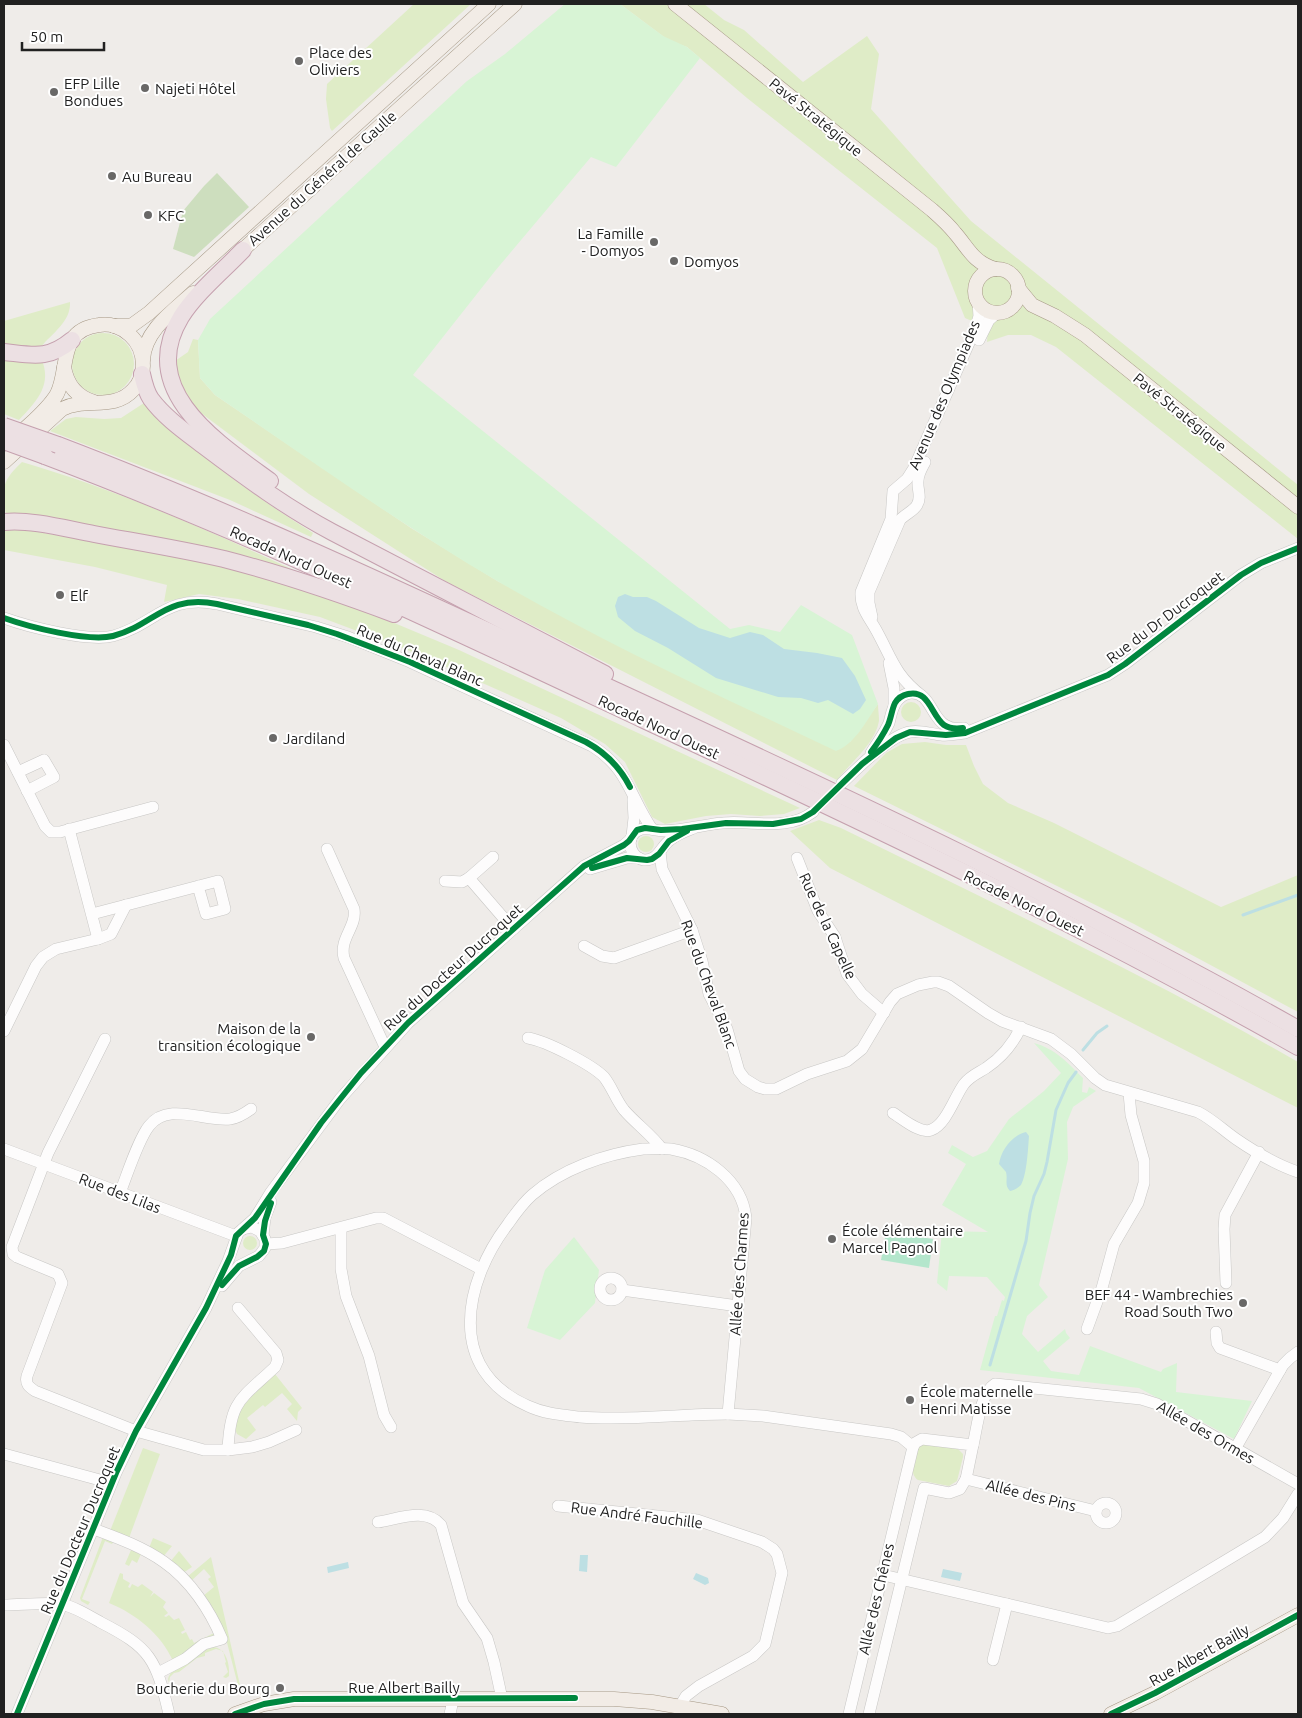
<svg xmlns="http://www.w3.org/2000/svg" width="1302" height="1718" viewBox="0 0 1302 1718" font-family="Ubuntu,sans-serif">
  <style>
    .grass { fill: #dfecc7 }
    .forest { fill: #cddebe }
    .park { fill: #d8f4d5 }
    .pitch { fill: #b4e6cc }
    .water { fill: #bddfe3 }
    .lines { fill: none; stroke-linecap: round; stroke-linejoin: round }
    .stream { stroke: #bddfe3; stroke-width: 3 }
    .minor-casing { stroke: #c8c7c5; stroke-width: 12 }
    .major-casing { stroke: #a69885; stroke-width: 15 }
    .highway-casing { stroke: #c5a0ae; stroke-width: 18 }
    .minor { stroke: #fdfcfc; stroke-width: 11 }
    .major { stroke: #f2ece6; stroke-width: 14 }
    .highway { stroke: #ece0e3; stroke-width: 16 }
    .highway-bridge-casing { stroke: #c5a0ae; stroke-width: 18; stroke-linecap: butt }
    .highway-bridge { stroke: #ece0e3; stroke-width: 16 }
    .cycleway-casing { stroke: #fff; stroke-width: 9 }
    .cycleway { stroke: #00873e; stroke-width: 6 }
    .poi-dot { fill: #696867; stroke: #fff; stroke-width: 2 }
    .labels { text-anchor: middle; dominant-baseline: central; stroke-width: 4; stroke-linejoin: round; paint-order: stroke }
    .poi-label { font-size: 15px; fill: #212121; stroke: #fff; text-anchor: start }
    .street-label { font-size: 15px; fill: #212121; stroke: #fff }
  </style>
  <rect width="100%" height="100%" fill="#efece9"/>
  <g class="grass">
    <path d="M414 4H471L332 131 330 128 326 99 327 84Z"/>
    <path d="M620 4H704L724 20 744 30 803 82 867 36 879 54 871 109 971 221 1298 485V539L1056 347 1031 335H1008L987 342 988 328 965 318 937 248 747 98 687 47 668 40Z"/>
    <path d="M70 302C71 322 52 333 41 347L4 344V321Z"/>
    <circle cx="103" cy="364" r="31"/>
    <path d="M193 339 198 340 200 378 215 395 411 528 499 582 850 742 878 704C878 709 879 715 879 721 875 744 851 762 837 780L445 581 309 494 193 407 178 384 175 361 188 352Z"/>
    <path d="M4 359 43 363C51 387 35 403 19 420L4 414Z"/>
    <path d="M144 403C164 420 182 438 202 455 237 483 275 509 313 533L311 537 230 500 50 431 66 419 76 417 104 419 121 418Z"/>
    <path d="M22 462C118 490 210 531 300 573L6 515C2 488 1 482 22 462Z"/>
    <path d="M4 528H15L184 557 261 575 356 607 459 650 800 808 784 814 760 816 731 814 706 816 665 824 652 817 625 762 605 744 561 718 410 651 320 617 238 599 199 594 164 602 167 585 95 567 4 550Z"/>
    <circle cx="911" cy="712" r="10"/>
    <path d="M925 742 946 745H966L974 766 983 784 1008 803 1054 823 1221 907 1298 875V1012L1134 924 854 786 886 753 902 744Z"/>
    <path d="M819 820 841 828C995 904 1150 977 1298 1062V1108L830 868 790 831Z"/>
    <circle cx="646" cy="844" r="8"/>
    <circle cx="250" cy="1243" r="7"/>
    <path d="M275 1374 302 1408 298 1412 297 1421 287 1409 292 1404 282 1393 265 1407 263 1405 247 1418 256 1430 246 1439 237 1434 235 1429C237 1405 258 1390 275 1374Z"/>
    <path d="M922 1444H927L958 1449 963 1454V1457L957 1481 949 1486 918 1480C910 1475 911 1458 916 1450 917 1448 920 1446 922 1444Z"/>
    <path d="M143 1448 160 1454 129 1538 110 1531Z"/>
    <path d="M103 1537 113 1542 112 1544 105 1541 82 1599 90 1602 88 1605 81 1601 80 1598Z"/>
    <path d="M153 1538 172 1546 163 1557 149 1548Z"/>
    <path d="M131 1550 141 1554 137 1563 132 1560 129 1566 125 1564Z"/>
    <path d="M179 1551 192 1567 183 1573 170 1562Z"/>
    <path d="M211 1557 242 1694 241 1697 224 1631 203 1596 214 1587 208 1579 211 1577 204 1569 191 1581 187 1577Z"/>
    <path d="M120 1573 123 1574V1579L130 1583 128 1587 130 1588 132 1584 138 1587 142 1584 153 1592 150 1597 154 1593 166 1602 163 1607 168 1613 164 1616 166 1617 169 1615 174 1620 179 1618 185 1630 181 1632 182 1634 186 1632 190 1640 192 1639 194 1643 214 1633V1636L173 1661C161 1634 136 1614 109 1603Z"/>
    <path d="M213 1647C226 1648 230 1664 229 1676L226 1678 223 1677 228 1672 225 1663 226 1662 223 1651 216 1649 205 1653V1656L197 1658 179 1672 174 1673 170 1677 169 1683 168 1679C171 1666 200 1651 213 1647Z"/>
  </g>
  <path class="forest" d="M217 173 249 207 194 257 173 249 183 211 204 186Z"/>
  <g class="park">
    <path d="M565 4H620L663 36 687 47 700 58 616 167 591 157 495 271 413 375 730 629 749 625 780 632 801 605 852 635 878 704C867 720 855 744 836 751 722 697 608 645 499 582 401 525 309 459 215 395L200 378 198 340 210 319 467 81 505 54Z"/>
    <path d="M1034 1043C1056 1049 1068 1063 1083 1078L1082 1092 1087 1093 1089 1087 1096 1091 1073 1107 1067 1122 1068 1159 1039 1285 1048 1297 1027 1316 1022 1334 1038 1352 1065 1329 1066 1333 1070 1338 1043 1361 1051 1371 1079 1375 1090 1346 1161 1372 1163 1369 1177 1363 1176 1392 1252 1401 1234 1439 1139 1388 980 1370 995 1316H997L1002 1300 1004 1301 1005 1297 987 1277 949 1276 947 1291 937 1283 942 1231 988 1232 942 1205 966 1164 948 1153 952 1145 973 1157 987 1151 1009 1119 1044 1091 1061 1073Z"/>
    <path d="M574 1237 599 1270 595 1303 560 1340 527 1328 545 1270Z"/>
  </g>
  <path class="pitch" d="M886 1232 933 1239 929 1268 881 1260Z"/>
  <g class="water">
    <path d="M625 594 633 597H647L656 601 699 628 730 638 750 632 763 635 784 649 817 653 842 658 855 676 866 700 860 709 853 714 828 700 818 703 801 698 778 697 716 678 668 648 635 631 618 617 615 606 618 597Z"/>
    <path d="M1026 1132 1029 1136C1028 1149 1027 1174 1021 1185 1018 1188 1014 1190 1010 1191 1004 1185 1008 1180 1006 1172L999 1164C1001 1150 1012 1135 1026 1132Z"/>
    <path d="M580 1555H588L587 1572 579 1571Z"/>
    <path d="M348 1562 349 1568 328 1573 327 1567Z"/>
    <path d="M943 1569 962 1573 960 1581 941 1577Z"/>
    <path d="M696 1573 708 1578 709 1583 705 1585 693 1579Z"/>
  </g>
  <g class="lines">
    <g class="stream">
      <path d="M1243 915 1298 895"/>
      <path d="M1083 1050 1097 1033 1107 1026"/>
      <path d="M990 1365 1026 1241 1030 1213 1034 1196 1044 1174 1047 1162 1056 1110 1068 1083 1076 1072"/>
    </g>
    <g class="minor-casing">
      <g id="minor">
        <path d="M979 340 989 320 997 313"/>
        <path d="M872 617 869 603V592L900 520C905 514 914 511 917 505 922 497 917 489 918 481 918 474 922 468 925 462"/>
        <path d="M4 618C29 627 88 642 113 636 155 625 165 594 217 604L316 627 348 637 410 662 592 746C628 768 630 797 652 829"/>
        <path d="M889 663 894 688V706"/>
        <path d="M922 696C894 675 891 656 875 628 868 616 860 607 861 592L891 519 893 491 907 479 914 468 976 327 979 316 978 302"/>
        <path d="M4 745 45 826 51 832H60L153 807"/>
        <path d="M871 753C877 743 884 734 889 723 891 716 892 707 897 701 900 697 905 694 910 693 930 691 931 717 945 725 951 729 957 729 964 728"/>
        <path d="M18 772 44 760 54 777 27 791"/>
        <path d="M842 783C858 768 889 736 910 732 920 730 932 734 941 735 949 736 957 734 965 733L1108 675 1125 664 1241 575 1261 563 1298 548"/>
        <path d="M694 828C686 831 677 834 670 840 661 846 658 861 644 860 625 857 623 822 655 830 672 834 705 824 723 823 752 820 787 832 813 812"/>
        <path d="M69 829 98 939"/>
        <path d="M632 836 634 818 633 799"/>
        <path d="M327 849 354 909C357 927 339 938 344 958L385 1047"/>
        <path d="M660 852 662 869 692 930 702 961 709 994 727 1029 739 1071 745 1079 758 1087 765 1089H776L807 1074 847 1061 862 1049 890 1002 897 994 918 985 933 982H938L949 986 988 1013 1002 1021 1051 1039 1071 1054 1095 1078 1105 1085 1198 1112C1212 1119 1223 1130 1236 1139 1255 1152 1277 1165 1298 1172"/>
        <path d="M493 857 469 878 513 929"/>
        <path d="M797 858 818 911 835 937 847 974 862 994 884 1013"/>
        <path d="M590 869 627 858H639"/>
        <path d="M445 881 462 882 469 878"/>
        <path d="M92 914 218 881 225 909 206 914 198 886"/>
        <path d="M584 946 602 956 614 958 692 930"/>
        <path d="M4 1031 36 966 43 957 56 949 98 939 111 934 126 905"/>
        <path d="M528 1038C546 1041 591 1064 604 1077 612 1087 616 1100 624 1110 636 1124 651 1134 662 1149"/>
        <path d="M105 1039 48 1153 12 1247 13 1254 17 1257 58 1274 62 1283 27 1376C25 1384 29 1387 35 1391L136 1431 204 1450H228L252 1447 269 1442 296 1430"/>
        <path d="M893 1113C903 1119 920 1134 931 1130 946 1125 955 1096 964 1084 970 1076 978 1073 986 1068 1001 1058 1013 1044 1021 1027"/>
        <path d="M4 1149 236 1236"/>
        <path d="M643 1149C652 1149 662 1148 671 1149 706 1155 742 1180 746 1218L728 1414C678 1414 629 1421 580 1417 562 1415 545 1414 528 1406 446 1370 463 1283 508 1224 515 1214 523 1203 532 1195 562 1169 605 1154 643 1149Z"/>
        <path d="M120 1193C127 1175 138 1140 149 1126 168 1101 205 1122 230 1119 238 1118 244 1114 251 1109"/>
        <path d="M341 1228V1269L346 1296 369 1356 384 1415 391 1427"/>
        <path d="M263 1235 265 1218 271 1202"/>
        <path d="M266 1244 282 1243 376 1218H383L481 1269"/>
        <circle cx="611" cy="1289" r="11"/>
        <path d="M1226 1283 1224 1229 1225 1215 1259 1152"/>
        <path d="M222 1286 239 1266 259 1256 265 1248V1239L260 1231 252 1227 243 1229"/>
        <path d="M622 1290 738 1306"/>
        <path d="M1087 1329 1102 1288 1114 1244 1138 1203 1144 1183V1161L1131 1115 1129 1093"/>
        <path d="M1216 1332 1217 1343 1220 1348 1280 1370"/>
        <path d="M728 1414 763 1416 891 1434 901 1437 913 1447"/>
        <path d="M973 1445C977 1429 980 1393 995 1384L1141 1399 1157 1404 1298 1484"/>
        <path d="M1235 1449 1283 1365 1290 1358 1298 1352"/>
        <path d="M228 1450C230 1400 241 1399 275 1367L278 1360 276 1353 238 1308"/>
        <path d="M4 1454 111 1483"/>
        <path d="M966 1479 1096 1511"/>
        <circle cx="1106" cy="1513" r="10"/>
        <path d="M558 1506 697 1520 762 1542 773 1549 777 1554 782 1573 765 1644 753 1656 699 1686 686 1696 680 1706"/>
        <path d="M378 1522C398 1519 426 1507 441 1525L463 1603 487 1638 494 1662 502 1699"/>
        <path d="M94 1529C118 1538 143 1547 164 1562 190 1580 210 1610 222 1639L204 1644 185 1659 158 1673"/>
        <path d="M883 1575 1007 1604 993 1660"/>
        <path d="M1007 1604 1108 1628 1117 1626 1265 1537 1283 1518 1298 1494"/>
        <path d="M4 1605C20 1605 46 1602 61 1604 75 1607 88 1615 100 1622 151 1648 156 1659 169 1714"/>
        <path d="M17 1714 116 1473 136 1431 206 1308 228 1261 238 1233 255 1218 271 1192 340 1099 408 1023 584 866 624 845 631 839"/>
        <path d="M450 1714 453 1700"/>
        <path d="M849 1714 913 1447 915 1443 922 1439 973 1445 966 1479 960 1489 949 1493 924 1488 869 1714"/>
      </g>
    </g>
    <g class="major-casing">
      <g id="major">
        <path d="M675 4 932 210C940 217 948 224 955 233 969 249 973 262 995 269"/>
        <path d="M236 256 515 4"/>
        <circle cx="997" cy="291" r="22"/>
        <path d="M1018 288 1032 305 1055 316 1085 335 1298 507"/>
        <path d="M114 326H131L149 313 489 4"/>
        <path d="M143 360C144 331 173 311 193 293"/>
        <path d="M64 367C67 385 77 397 94 402"/>
        <path d="M4 462 62 409C85 397 114 411 133 390 139 384 143 375 143 366 143 354 139 343 130 335 122 327 110 323 99 325 57 330 70 368 57 394 47 411 29 424 15 438"/>
        <path d="M235 1714 264 1704 294 1699H614L652 1702 722 1714"/>
        <path d="M1111 1714 1155 1693 1298 1615"/>
      </g>
    </g>
    <g class="highway-casing">
      <g id="highway">
        <path d="M243 250C223 271 196 293 181 317 136 391 218 443 270 481"/>
        <path d="M4 352C33 355 48 360 72 340"/>
        <path d="M142 374C144 383 146 392 151 399 165 418 187 433 205 447 246 478 287 508 332 532L605 674"/>
        <path d="M58 445C250 518 434 606 619 692 849 798 1078 905 1298 1029"/>
        <path d="M45 456C249 533 446 627 644 720 865 823 1086 927 1298 1047"/>
        <path d="M4 522C30 519 67 529 94 534 137 542 181 549 224 559 282 574 338 593 394 614"/>
      </g>
    </g>
    <use href="#minor" class="minor"/>
    <use href="#major" class="major"/>
    <use href="#highway" class="highway"/>
    <g class="highway-bridge-casing">
      <g id="highway-bridge">
        <path d="M4 426 58 445"/>
        <path d="M4 441 45 456"/>
      </g>
    </g>
    <use href="#highway-bridge" class="highway-bridge"/>
    <g class="cycleway-casing">
      <g id="cycleway">
        <path d="M4 618C29 627 88 642 113 636 155 625 165 594 217 604L308 625 337 634 410 662 586 742C606 753 620 767 630 787"/>
        <path d="M871 752C877 744 883 735 888 725 891 718 892 709 895 703 898 698 903 695 908 694 929 689 931 715 944 725 950 729 956 729 963 728"/>
        <path d="M592 868 627 858 647 860 652 859 659 854 669 841 687 831"/>
        <path d="M222 1285 239 1266 257 1257 264 1251 266 1244 263 1235 265 1221 271 1203"/>
        <path d="M17 1714 116 1473 136 1431 206 1308 231 1255 236 1236 255 1218 321 1123 361 1073 408 1023 584 866 624 845 629 841 637 830 645 828 661 830 682 829 726 823 773 824 801 819 813 812 862 764 896 738 910 732 946 735 965 733 1108 675 1125 664 1241 575 1261 563 1298 548"/>
        <path d="M235 1714 264 1704 294 1699 575 1698"/>
        <path d="M1111 1714 1155 1693 1298 1615"/>
      </g>
    </g>
    <use href="#cycleway" class="cycleway"/>
  </g>
  <g class="poi-dot">
    <circle cx="299" cy="61" r="5"/>
    <circle cx="145" cy="88" r="5"/>
    <circle cx="54" cy="92" r="5"/>
    <circle cx="112" cy="176" r="5"/>
    <circle cx="148" cy="215" r="5"/>
    <circle cx="654" cy="242" r="5"/>
    <circle cx="674" cy="261" r="5"/>
    <circle cx="60" cy="595" r="5"/>
    <circle cx="273" cy="738" r="5"/>
    <circle cx="311" cy="1037" r="5"/>
    <circle cx="832" cy="1239" r="5"/>
    <circle cx="1243" cy="1303" r="5"/>
    <circle cx="910" cy="1400" r="5"/>
    <circle cx="280" cy="1688" r="5"/>
  </g>
  <g class="labels">
    <g class="poi-label">
      <text x="309" y="52">Place des<tspan x="309" dy="17">Oliviers</tspan></text>
      <text x="64" y="83">EFP Lille<tspan x="64" dy="17">Bondues</tspan></text>
      <text x="155" y="88">Najeti Hôtel</text>
      <text x="122" y="176">Au Bureau</text>
      <text x="158" y="215">KFC</text>
      <text x="644" y="233" text-anchor="end">La Famille<tspan x="644" dy="17">- Domyos</tspan></text>
      <text x="684" y="261">Domyos</text>
      <text x="70" y="595">Elf</text>
      <text x="283" y="738">Jardiland</text>
      <text x="301" y="1028" text-anchor="end">Maison de la<tspan x="301" dy="17">transition écologique</tspan></text>
      <text x="842" y="1230">École élémentaire<tspan x="842" dy="17">Marcel Pagnol</tspan></text>
      <text x="1233" y="1294" text-anchor="end">BEF 44 - Wambrechies<tspan x="1233" dy="17">Road South Two</tspan></text>
      <text x="920" y="1391">École maternelle<tspan x="920" dy="17">Henri Matisse</tspan></text>
      <text x="270" y="1688" text-anchor="end">Boucherie du Bourg</text>
    </g>
    <g class="street-label">
      <text transform="translate(816 117) rotate(39)">Pavé Stratégique</text>
      <text transform="translate(322 178) rotate(-42)">Avenue du Général de Gaulle</text>
      <text transform="translate(944 395) rotate(-67)">Avenue des Olympiades</text>
      <text transform="translate(1180 412) rotate(39)">Pavé Stratégique</text>
      <text transform="translate(291 557) rotate(24)">Rocade Nord Ouest</text>
      <text transform="translate(1165 617) rotate(-37)">Rue du Dr Ducroquet</text>
      <text transform="translate(420 655) rotate(23)">Rue du Cheval Blanc</text>
      <text transform="translate(659 727) rotate(25)">Rocade Nord Ouest</text>
      <text transform="translate(1024 903) rotate(26)">Rocade Nord Ouest</text>
      <text transform="translate(828 926) rotate(65)">Rue de la Capelle</text>
      <text transform="translate(453 967) rotate(-42)">Rue du Docteur Ducroquet</text>
      <text transform="translate(709 984) rotate(70)">Rue du Cheval Blanc</text>
      <text transform="translate(120 1193) rotate(21)">Rue des Lilas</text>
      <text transform="translate(739 1274) rotate(-86)">Allée des Charmes</text>
      <text transform="translate(1206 1432) rotate(30)">Allée des Ormes</text>
      <text transform="translate(1031 1495) rotate(14)">Allée des Pins</text>
      <text transform="translate(637 1515) rotate(7)">Rue André Fauchille</text>
      <text transform="translate(80 1530) rotate(-67)">Rue du Docteur Ducroquet</text>
      <text transform="translate(876 1599) rotate(-77)">Allée des Chênes</text>
      <text transform="translate(1199 1655) rotate(-29)">Rue Albert Bailly</text>
      <text x="404" y="1687">Rue Albert Bailly</text>
    </g>
  </g>
  <rect width="1302" height="1718" fill="none" stroke="#212121" stroke-width="10"/>
  <path d="M22 42v8h82v-8" fill="none" stroke="#212121" stroke-width="2.5"/>
  <text x="30" y="42" font-size="15" fill="#212121" stroke="#ffffff" stroke-width="4" paint-order="stroke">50 m</text>
</svg>
